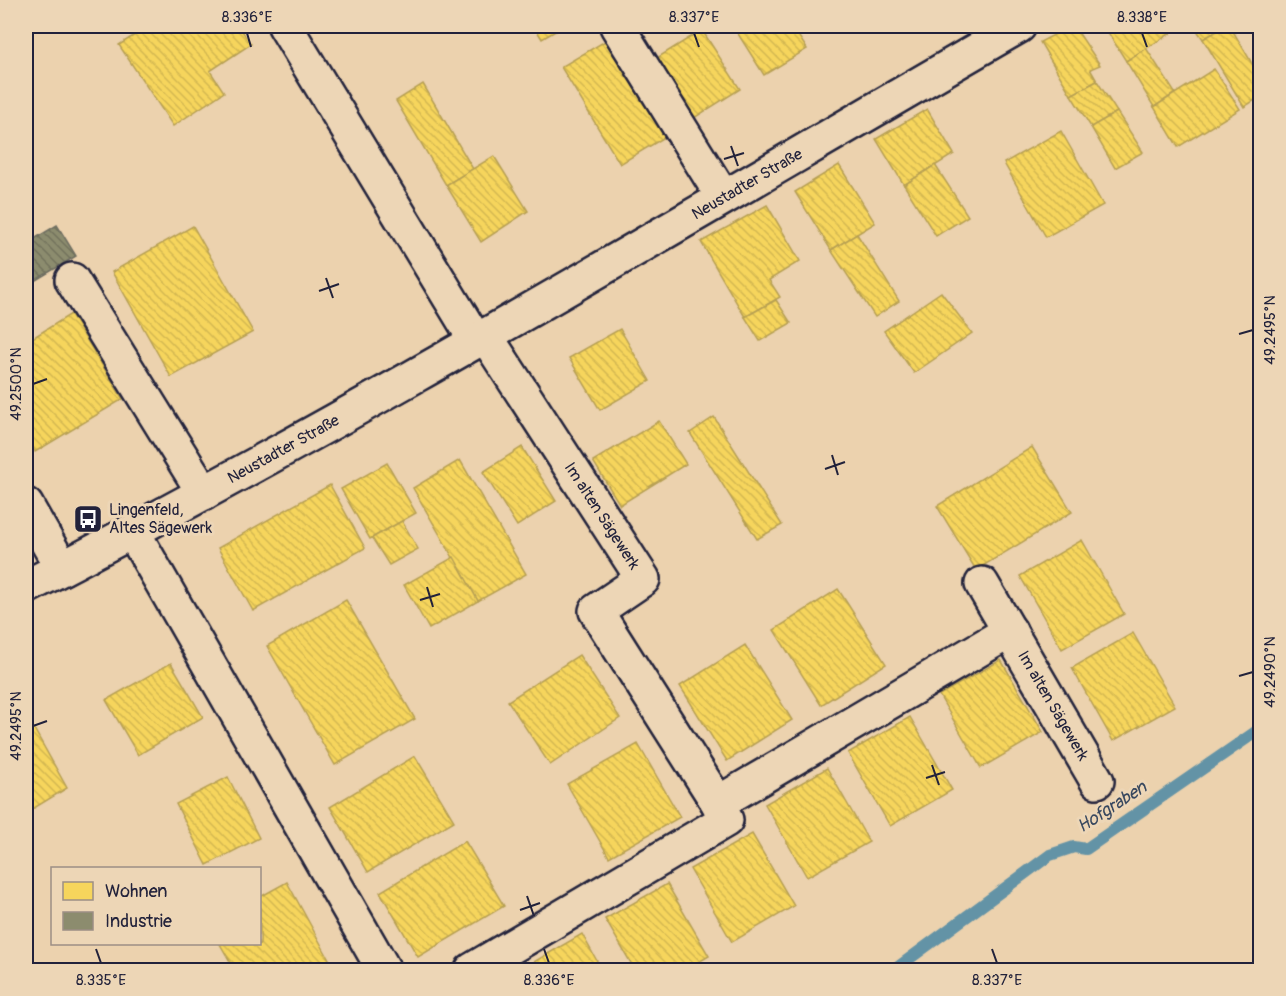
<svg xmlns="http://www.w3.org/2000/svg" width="1286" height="996" viewBox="0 0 1286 996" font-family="Pangolin,sans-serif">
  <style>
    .homes { fill: url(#homes-back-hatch); stroke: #b69f52; stroke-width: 1.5 }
    .industry { fill: url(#industry-back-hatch); stroke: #6c6c5f; stroke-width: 1.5 }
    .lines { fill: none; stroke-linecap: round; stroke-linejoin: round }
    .stream { stroke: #6493a6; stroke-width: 12 }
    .minor-casing { stroke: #22223b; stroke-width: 38 }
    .major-casing { stroke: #22223b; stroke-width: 38 }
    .minor { stroke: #edd6b6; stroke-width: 33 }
    .major { stroke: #edd6b6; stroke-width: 33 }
    .ticks { fill: none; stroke: #22223b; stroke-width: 2 }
    .labels { text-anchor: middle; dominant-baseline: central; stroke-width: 6; stroke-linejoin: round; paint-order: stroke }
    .street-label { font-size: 16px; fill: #22223b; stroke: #edd6b6 }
    .poi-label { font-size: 16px; fill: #22223b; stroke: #edd6b6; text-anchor: start }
    .water-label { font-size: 18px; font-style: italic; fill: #38485f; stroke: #edd6b6 }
    .neatline { fill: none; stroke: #22223b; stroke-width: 2 }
    .ticks-label { font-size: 15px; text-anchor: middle; fill: #22223b }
  </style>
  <defs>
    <pattern id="homes-back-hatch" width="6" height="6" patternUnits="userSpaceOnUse" patternTransform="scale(1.5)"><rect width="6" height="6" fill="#f6d55c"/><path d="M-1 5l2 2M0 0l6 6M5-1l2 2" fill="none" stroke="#d3b751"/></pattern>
    <pattern id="industry-back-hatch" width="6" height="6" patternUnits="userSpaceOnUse" patternTransform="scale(1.5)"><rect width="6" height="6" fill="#8c8c6e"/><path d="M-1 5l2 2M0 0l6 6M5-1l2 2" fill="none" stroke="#72725c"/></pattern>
  </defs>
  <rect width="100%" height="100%" fill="#ecd2ae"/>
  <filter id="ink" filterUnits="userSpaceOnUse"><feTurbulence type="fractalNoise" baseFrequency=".0167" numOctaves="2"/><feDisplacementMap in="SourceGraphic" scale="12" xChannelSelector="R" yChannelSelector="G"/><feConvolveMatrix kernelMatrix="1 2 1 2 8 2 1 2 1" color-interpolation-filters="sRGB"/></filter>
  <g filter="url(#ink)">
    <g class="homes">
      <path d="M149 26H239L251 44 210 71 224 92 173 126 119 45Z"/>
      <path d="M534 26H564L542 39Z"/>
      <path d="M733 26H792L807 49 764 75Z"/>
      <path d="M1071 26H1074L1100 65 1090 69 1097 81 1071 95 1040 42Z"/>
      <path d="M1104 26H1166L1171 33 1126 61Z"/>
      <path d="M1194 26H1226L1203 39Z"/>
      <path d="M1226 26H1230L1260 77V97L1244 107 1203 39Z"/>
      <path d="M702 30 740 89 694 118 657 58Z"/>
      <path d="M612 37 670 134 620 164 561 67Z"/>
      <path d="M1146 48 1175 93 1154 107 1126 61Z"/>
      <path d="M1214 69 1240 109 1178 147 1154 107Z"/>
      <path d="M1097 81 1117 112 1091 127 1071 95Z"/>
      <path d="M423 84 473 169 446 185 396 101Z"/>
      <path d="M927 109 954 154 904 185 876 139Z"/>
      <path d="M1117 112 1143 152 1115 168 1091 127Z"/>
      <path d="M1061 131 1103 205 1046 237 1004 163Z"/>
      <path d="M494 156 528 211 481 242 446 185Z"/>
      <path d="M839 165 875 223 831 250 795 192Z"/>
      <path d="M935 165 968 216 936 236 904 185Z"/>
      <path d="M767 205 800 261 769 280 780 297 745 317 701 242Z"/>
      <path d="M193 226 253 332 171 377 112 272Z"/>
      <path d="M857 234 899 301 875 317 831 250Z"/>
      <path d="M941 292 972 333 914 373 884 331Z"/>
      <path d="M776 300 791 323 760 341 745 317Z"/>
      <path d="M71 314 123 399 35 452 26 437V342Z"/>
      <path d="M620 329 650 381 600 410 569 358Z"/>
      <path d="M714 417 782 525 757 539 690 433Z"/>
      <path d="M659 421 686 464 620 505 593 461Z"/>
      <path d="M522 447 556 501 517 526 483 472Z"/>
      <path d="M1032 447 1072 512 976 570 937 506Z"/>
      <path d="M460 460 526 574 478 601 413 488Z"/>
      <path d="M387 463 416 513 370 539 341 489Z"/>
      <path d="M330 485 365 548 253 611 218 548Z"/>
      <path d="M402 521 418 549 389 565 372 538Z"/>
      <path d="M1082 540 1124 614 1062 649 1020 576Z"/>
      <path d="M454 557 478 601 429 629 404 585Z"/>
      <path d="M838 589 886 664 821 705 774 630Z"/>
      <path d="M346 600 415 719 335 765 267 646Z"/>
      <path d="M1133 633 1175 706 1113 741 1072 668Z"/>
      <path d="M745 645 792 720 727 761 680 686Z"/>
      <path d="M579 655 620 718 550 765 508 701Z"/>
      <path d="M1001 660 1043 732 981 768 939 695Z"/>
      <path d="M171 663 203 717 138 755 106 700Z"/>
      <path d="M910 717 952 790 890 826 848 753Z"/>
      <path d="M33 727 67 788 26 813V732Z"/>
      <path d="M638 744 680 817 609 857 567 784Z"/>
      <path d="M415 756 454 821 368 872 330 807Z"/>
      <path d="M827 768 869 842 807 877 765 804Z"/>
      <path d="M228 777 259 838 207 865 176 804Z"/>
      <path d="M752 834 794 906 732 942 690 869Z"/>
      <path d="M465 841 504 906 418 957 380 892Z"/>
      <path d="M287 882 335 970H235L220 944H260V897Z"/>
      <path d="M667 884 709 956 685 970H635L605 919Z"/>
      <path d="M582 934 602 970H520Z"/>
    </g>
    <path class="industry" d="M57 225 76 256 26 286V244Z"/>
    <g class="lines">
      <path class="stream" d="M894 970 1050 855 1074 847 1086 849 1260 729"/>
      <g class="minor-casing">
        <g id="minor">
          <path d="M285 26 476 341"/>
          <path d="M617 26 723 197"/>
          <path d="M72 280 204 493"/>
          <path d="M26 505 62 568"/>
          <path d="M133 532 384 970"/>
          <path id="s1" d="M982 584 1097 781"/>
          <path d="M718 803 1010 631"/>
          <path d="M472 970 726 820 718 803 596 611 643 579 485 335"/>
        </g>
      </g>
      <g class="major-casing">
        <g id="major">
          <path id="s2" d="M26 587C364 413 690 216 1019 26"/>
        </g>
      </g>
      <use href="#minor" class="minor"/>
      <use href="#major" class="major"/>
    </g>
  </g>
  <path class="ticks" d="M247 33 251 47M694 33 699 47M1142 33 1147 47M731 146 738 166M724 159 744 153M326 278 333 298M319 291 339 284M1239 334 1253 330M33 384 47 379M832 455 838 475M825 469 845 462M427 587 433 607M420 600 440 594M1239 676 1253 672M33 726 47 721M932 765 939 785M926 778 945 772M527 896 534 916M520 910 540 903M96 949 101 963M544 949 549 963M992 949 997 963"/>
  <defs>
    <g id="bus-square" transform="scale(1.5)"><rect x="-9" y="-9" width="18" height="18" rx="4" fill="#22223b" stroke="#edd6b6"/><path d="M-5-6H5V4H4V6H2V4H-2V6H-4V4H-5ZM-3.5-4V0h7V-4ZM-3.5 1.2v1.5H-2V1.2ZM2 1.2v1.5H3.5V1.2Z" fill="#fff"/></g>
  </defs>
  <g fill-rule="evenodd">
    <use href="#bus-square" x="88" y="519"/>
  </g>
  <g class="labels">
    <g class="street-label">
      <text stroke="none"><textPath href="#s2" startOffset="826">Neustadter Straße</textPath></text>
      <text stroke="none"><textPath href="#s2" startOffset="292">Neustadter Straße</textPath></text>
      <text transform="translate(602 516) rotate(57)">Im alten Sägewerk</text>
      <text stroke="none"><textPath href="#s1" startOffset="141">Im alten Sägewerk</textPath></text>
    </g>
    <g class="poi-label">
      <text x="109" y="510">Lingenfeld,<tspan x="109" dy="18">Altes Sägewerk</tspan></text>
    </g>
    <g class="water-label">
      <text transform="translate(1112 807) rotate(-33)">Hofgraben</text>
    </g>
  </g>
  <rect width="1286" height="996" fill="none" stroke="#edd6b6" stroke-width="66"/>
  <rect x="51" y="867" width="210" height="78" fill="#edd6b6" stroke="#9c8e85" stroke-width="1.5"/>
  <rect x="63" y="882" width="30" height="18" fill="#f6d55c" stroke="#9c8e85" stroke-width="1.5"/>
  <text x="105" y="897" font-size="18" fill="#22223b">Wohnen</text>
  <rect x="63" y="912" width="30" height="18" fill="#8c8c6e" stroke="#9c8e85" stroke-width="1.5"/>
  <text x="105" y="927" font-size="18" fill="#22223b">Industrie</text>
  <rect x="33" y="33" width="1220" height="930" class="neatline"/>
  <g class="ticks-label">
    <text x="247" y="22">8.336°E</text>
    <text x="694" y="22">8.337°E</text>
    <text x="1142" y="22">8.338°E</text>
    <text transform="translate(1270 330) rotate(-90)" y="5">49.2495°N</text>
    <text transform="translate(16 384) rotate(-90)" y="5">49.2500°N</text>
    <text transform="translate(1270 672) rotate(-90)" y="5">49.2490°N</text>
    <text transform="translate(16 726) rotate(-90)" y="5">49.2495°N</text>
    <text x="101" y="985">8.335°E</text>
    <text x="549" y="985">8.336°E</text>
    <text x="997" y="985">8.337°E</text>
  </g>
</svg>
